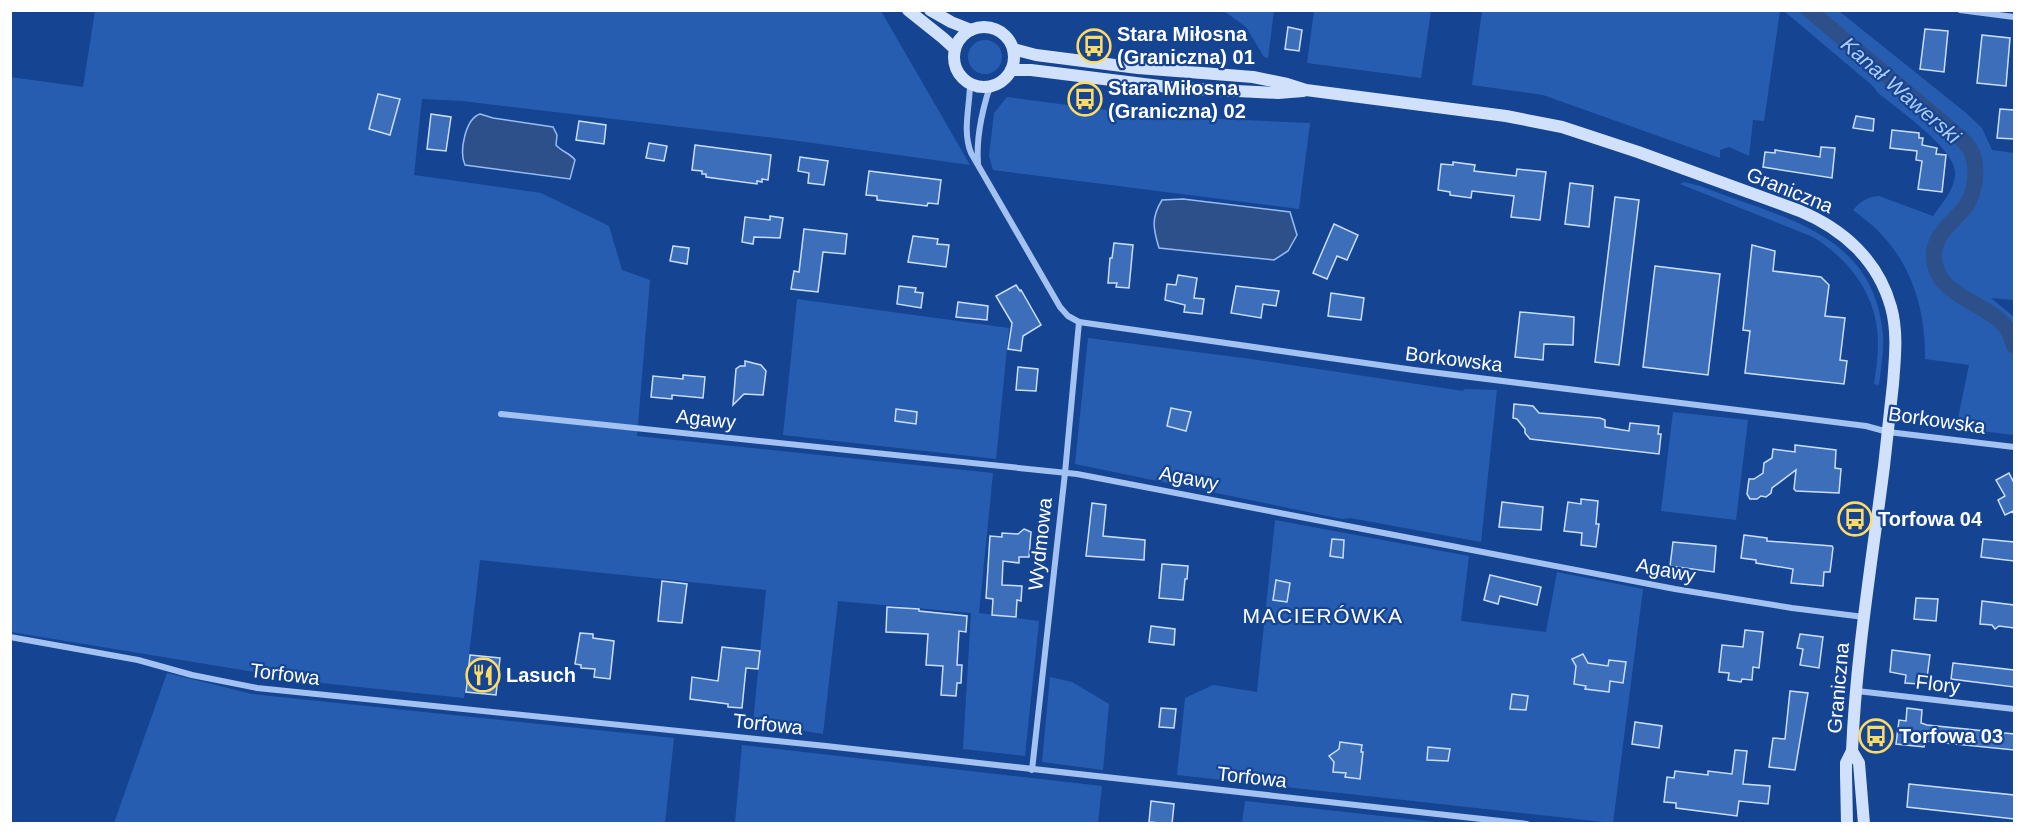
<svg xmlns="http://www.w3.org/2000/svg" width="2025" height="834" viewBox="0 0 2025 834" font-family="Helvetica,sans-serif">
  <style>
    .green { fill: #275db1 }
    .water { fill: #2d508a; stroke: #95bcf4; stroke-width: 1.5 }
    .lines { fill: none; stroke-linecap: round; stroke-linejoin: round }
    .canal { stroke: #2d508a; stroke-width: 16 }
    .building { fill: #3d6eba; stroke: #cadefc; stroke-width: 1.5 }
    .street { stroke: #a3c2f1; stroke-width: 6 }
    .secondary { stroke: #d1e1fc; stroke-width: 12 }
    .labels { text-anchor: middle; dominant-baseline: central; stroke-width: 4.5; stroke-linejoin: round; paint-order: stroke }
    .poi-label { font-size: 20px; font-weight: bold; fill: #fff; stroke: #154492; text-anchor: start }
    .street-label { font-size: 20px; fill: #fff; stroke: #154492 }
    .water-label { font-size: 21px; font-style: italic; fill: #afccf8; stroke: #154492 }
    .neighbourhood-label { font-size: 21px; letter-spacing: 1.5px; fill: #fff; stroke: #154492 }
  </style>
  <rect width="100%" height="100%" fill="#154492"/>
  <g class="green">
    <path d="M95 11H881L970 165 791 140 462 101 422 99 414 175 541 193 609 226 622 270 650 280 637 436 993 473 979 613 1039 621 1025 756 963 749 971 613 838 601 823 734 753 723 766 590 480 560 464 698 321 683 11 632 10 77 83 87Z"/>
    <path d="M1224 11H1274L1268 58 1264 57 1246 27Z"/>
    <path d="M1314 11H1431L1421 78 1307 63Z"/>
    <path d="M1482 11H1780L1764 121 1753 120 1749 156 1729 147 1720 150V158L1543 95 1472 85Z"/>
    <path d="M1784 11H1839L1966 113 1982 128 1992 150 2014 153V300L1991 298 2014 317V435L1956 428 1969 365 1925 359C1926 314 1913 267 1881 234 1873 225 1862 217 1853 210 1861 201 1867 197 1879 196L1933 216C1942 203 1956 189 1955 171 1953 147 1896 108 1877 92L1873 86Z"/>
    <circle cx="985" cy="57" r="17"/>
    <path d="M1007 97 1152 116 1310 123 1299 209 993 170 989 156 994 113Z"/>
    <path d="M1684 182 1700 186C1779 218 1874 230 1883 335 1884 351 1881 368 1879 385L1874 384C1876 371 1878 357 1878 343 1878 296 1850 260 1813 237L1680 184Z"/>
    <path d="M797 299 1009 328 996 459 783 435Z"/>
    <path d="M1088 338 1251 359 1463 391 1464 389 1497 390 1481 542 1350 518 1342 519 1075 464Z"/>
    <path d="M1673 412 1748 420 1736 520 1661 511Z"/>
    <path d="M1275 520 1469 556 1461 621 1546 632 1557 572 1643 589 1613 823 1177 775 1185 698 1213 685 1257 692Z"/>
    <path d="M167 673 252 694 674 738 665 823H114Z"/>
    <path d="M1050 677 1072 682 1109 704 1103 770 1042 762Z"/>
    <path d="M742 745 1102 786 1098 823H735Z"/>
    <path d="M1245 801 1445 823H1242Z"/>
  </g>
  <g class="water">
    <path d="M480 114 493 118 553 127 557 135 556 145C562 152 570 153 575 160L570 179 465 165C459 152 465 119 480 114Z"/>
    <path d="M1183 199 1290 212 1297 235 1288 251 1274 260 1159 248C1153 228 1151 218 1162 200Z"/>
  </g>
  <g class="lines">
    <path class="canal" d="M1809 10 1961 138C1963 141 1968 145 1970 149 1979 165 1976 191 1966 206 1953 223 1932 235 1934 259 1937 296 1985 302 2005 326 2010 332 2012 339 2014 346"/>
  </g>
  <g class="building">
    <path d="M1288 27 1302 30 1299 51 1285 49Z"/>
    <path d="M1925 29 1948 31 1944 72 1920 69Z"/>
    <path d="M1982 35 2010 38 2006 86 1977 83Z"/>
    <path d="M378 94 400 99 390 135 369 129Z"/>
    <path d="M2000 109 2014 110V139L1997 138Z"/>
    <path d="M431 114 451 117 446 151 427 149Z"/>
    <path d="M1856 116 1874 119 1873 131 1853 128Z"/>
    <path d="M579 121 606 125 604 144 576 140Z"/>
    <path d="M1892 130 1919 133V138H1923L1922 145 1937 148 1936 154 1946 155 1942 192 1918 189 1922 161 1916 160 1917 151 1890 148Z"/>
    <path d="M649 143 667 146 664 161 646 158Z"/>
    <path d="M695 145 771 155 768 180 762 179V182L757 181V184L706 177V174H702V171L692 170Z"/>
    <path d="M1821 147 1835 148 1832 178 1763 167 1765 152 1775 153V150L1820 157Z"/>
    <path d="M800 157 828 161 824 185 808 183 809 173 798 171Z"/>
    <path d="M1453 162 1475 165 1474 171 1516 176 1517 169 1546 172 1540 220 1511 217 1514 196 1472 191 1471 198 1450 195V192L1438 190 1441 164 1453 165Z"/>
    <path d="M869 171 941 180 938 204 928 203 927 206 877 200V196L866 195Z"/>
    <path d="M1570 183 1593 186 1589 227 1565 224Z"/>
    <path d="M1615 197 1639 200 1619 365 1595 362Z"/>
    <path d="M770 216 783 218 780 238 754 237 753 244 742 242 745 217 770 220Z"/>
    <path d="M1334 224 1358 235 1347 260 1337 256 1327 279 1313 273Z"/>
    <path d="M804 229 847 234 845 254 823 252 818 292 791 289 794 271 799 272Z"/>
    <path d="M913 236 938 239 937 244 949 245 946 267 908 262Z"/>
    <path d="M1114 243 1133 245 1129 288 1116 287 1117 283H1108L1110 258H1112Z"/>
    <path d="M1752 245 1775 251 1773 271 1821 277 1829 285 1825 316 1845 318 1840 360 1847 361 1844 384 1745 373 1750 331 1743 330Z"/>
    <path d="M673 246 689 248 687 264 670 261Z"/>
    <path d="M1655 266 1720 274 1708 375 1643 367Z"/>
    <path d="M1178 275 1197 278 1194 298 1204 299 1202 314 1184 312 1185 305 1165 300 1167 284 1176 285Z"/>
    <path d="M1016 285 1020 291 1021 290 1041 325 1023 336 1021 351 1008 349 1012 323 996 296Z"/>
    <path d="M899 286 916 288 915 292 923 293 921 308 897 304Z"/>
    <path d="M1236 286 1279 291 1276 306 1263 304 1261 318 1231 313Z"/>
    <path d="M1331 293 1364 298 1361 320 1328 316Z"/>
    <path d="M958 302 988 306 987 320 956 317Z"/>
    <path d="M1520 312 1574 317 1573 345 1544 344 1543 360 1515 357Z"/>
    <path d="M745 361 761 365 766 371 763 395 744 394 733 405 736 369 740 366H745Z"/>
    <path d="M1018 367 1038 369 1036 391 1016 390Z"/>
    <path d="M683 375 705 377 703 398 672 395V399L651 397 653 376 683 379Z"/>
    <path d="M1514 404 1533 406 1539 413 1600 418 1605 420V427L1629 431 1630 423 1659 426 1658 434H1661L1659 454 1530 439 1525 433V429L1517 419 1513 418Z"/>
    <path d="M1171 408 1191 412 1186 431 1167 426Z"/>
    <path d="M896 409 917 412 916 424 895 421Z"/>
    <path d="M1795 445 1836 450 1835 468 1841 469 1839 493 1796 491 1794 489 1796 470 1772 488 1771 493 1766 497 1761 496 1757 499H1750L1747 494 1749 479H1754L1763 473 1764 463 1772 458 1773 449 1795 452Z"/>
    <path d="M2009 473 2014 483V515L2013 511 2005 515 1998 500 2005 496 1996 480Z"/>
    <path d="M1581 499 1598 501 1596 524H1599L1596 547 1581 545 1582 533 1564 531 1568 502 1581 504Z"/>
    <path d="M1502 502 1543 507 1541 530 1499 527Z"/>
    <path d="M1092 503 1106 505 1103 536 1145 540 1144 560 1086 556Z"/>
    <path d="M1024 529 1031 532 1029 557H1019V563L1003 561 1002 585 1022 586 1021 601 1017 600 1016 617 992 615 993 599 986 598 990 536 1002 537V533L1018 534Z"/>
    <path d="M1744 535 1767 538V541L1832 546 1833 548 1830 572H1824L1823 586 1791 583 1793 569 1756 563V560L1741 558Z"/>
    <path d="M1332 539 1344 540 1343 558 1330 556Z"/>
    <path d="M1983 539 2014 542V561L1981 557Z"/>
    <path d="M1673 542 1716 546 1714 572 1670 566Z"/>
    <path d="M1162 564 1188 566 1187 579H1185L1183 600 1159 598Z"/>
    <path d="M1490 575 1541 587 1537 605 1500 596 1498 604 1484 600Z"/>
    <path d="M1276 580 1290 583 1287 602 1273 600Z"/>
    <path d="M662 581 687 584 682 623 658 621Z"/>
    <path d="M1916 598 1938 599 1936 621 1914 619Z"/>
    <path d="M1982 601 2014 605V628L1999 626 1995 629 1992 625 1980 624Z"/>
    <path d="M887 607 919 609V611L967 616 966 632 959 631 957 665H962L961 683H957L956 696 941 695 943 666 926 665 928 634 886 632Z"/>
    <path d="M1151 626 1175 629 1174 645 1149 642Z"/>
    <path d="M1745 630 1763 632 1759 668 1753 667 1752 680 1742 679 1741 682 1728 680 1729 673 1719 672 1722 645 1743 647Z"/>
    <path d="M580 633 593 634V638L614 641 610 679 594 677 595 669 581 668V665L575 664Z"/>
    <path d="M1800 634 1823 637 1819 668 1800 665 1803 649 1797 648Z"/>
    <path d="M722 647 760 651 758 669 746 668 742 708 728 707V704L690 699 692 677 718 681Z"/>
    <path d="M1892 650 1930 655 1927 678 1920 677 1919 684 1905 683 1906 675 1890 672Z"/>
    <path d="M1583 654 1588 663 1608 666 1609 660 1626 662 1623 683 1610 681 1609 692 1585 689 1586 686 1574 684 1576 666 1572 659Z"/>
    <path d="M470 655 500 658 496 695 466 692Z"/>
    <path d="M1953 663 2014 670V687L1951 679Z"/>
    <path d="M1790 691 1808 693 1795 770 1769 767 1773 738 1785 739Z"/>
    <path d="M1512 694 1528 696 1526 710 1510 709Z"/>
    <path d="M1161 708 1176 709 1174 728 1159 727Z"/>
    <path d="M1907 708 1922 710 1921 723 1927 725 2014 734V750L1925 741 1924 747 1896 744 1899 720 1906 721Z"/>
    <path d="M1635 722 1662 726 1659 748 1632 744Z"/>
    <path d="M1340 742 1362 745 1361 752H1363L1360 779 1345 777 1346 773 1333 772 1334 762 1329 756 1339 749Z"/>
    <path d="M1428 747 1450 749 1448 761 1427 760Z"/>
    <path d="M1735 750 1747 751 1743 784 1770 786 1768 804 1739 801 1737 816 1676 808V803L1664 802 1667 777 1674 778 1675 771 1708 775V771L1732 774Z"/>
    <path d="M1909 784 2014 795V819L1907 807Z"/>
    <path d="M1151 801 1174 804 1172 824 1149 822Z"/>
  </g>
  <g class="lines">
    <g class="street">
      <path d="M1960 10 2014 17"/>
      <path d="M970 83C970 107 962 130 971 153L1060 307 1068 316 1079 322 1414 370 1866 426 1888 432 2014 447"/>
      <path d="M978 163C976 138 982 111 990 86"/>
      <path d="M501 414 1077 474 1675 589 1792 608 1864 617"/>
      <path d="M10 637 138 660 192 675 257 688 826 746 1527 824"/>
      <path d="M1857 691 2014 709"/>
      <path d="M1032 770 1065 473 1079 322"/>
    </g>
    <g class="secondary">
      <path d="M908 10 943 38 955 49"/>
      <path d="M930 10 951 22 971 30"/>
      <circle cx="984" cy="57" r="30"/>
      <path d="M1013 49 1036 55 1138 68 1253 77 1287 84 1306 90 1506 116 1562 127 1638 152 1800 211C1843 229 1878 260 1891 307 1898 332 1895 358 1893 384 1890 411 1887 438 1884 466 1872 560 1856 656 1852 751L1846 763V774L1847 824"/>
      <path d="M1011 70H1031L1176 88 1278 93 1303 91"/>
      <path d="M1852 751 1859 763 1864 824"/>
    </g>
  </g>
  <defs>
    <g id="bus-ring" transform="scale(1.725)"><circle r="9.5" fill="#154492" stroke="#ffdb63" stroke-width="1.5"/><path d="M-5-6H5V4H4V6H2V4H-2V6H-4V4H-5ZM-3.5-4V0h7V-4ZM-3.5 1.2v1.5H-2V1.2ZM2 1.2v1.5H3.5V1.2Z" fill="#ffdb63"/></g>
    <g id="restaurant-ring" transform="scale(1.725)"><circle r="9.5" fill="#154492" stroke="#ffdb63" stroke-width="1.5"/><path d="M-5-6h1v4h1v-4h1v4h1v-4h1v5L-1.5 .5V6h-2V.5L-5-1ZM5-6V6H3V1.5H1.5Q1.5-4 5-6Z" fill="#ffdb63"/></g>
  </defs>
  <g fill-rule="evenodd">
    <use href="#bus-ring" x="1094" y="46"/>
    <use href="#bus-ring" x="1085" y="99"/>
    <use href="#bus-ring" x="1855" y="519"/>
    <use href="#restaurant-ring" x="483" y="675"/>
    <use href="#bus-ring" x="1876" y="736"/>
  </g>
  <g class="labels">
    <g class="poi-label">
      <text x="1117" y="34">Stara Miłosna<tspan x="1117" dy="23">(Graniczna) 01</tspan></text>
      <text x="1108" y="88">Stara Miłosna<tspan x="1108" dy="23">(Graniczna) 02</tspan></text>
      <text x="1878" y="519">Torfowa 04</text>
      <text x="506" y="675">Lasuch</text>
      <text x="1899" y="736">Torfowa 03</text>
    </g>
    <g class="street-label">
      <text transform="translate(1790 190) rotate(22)">Graniczna</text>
      <text transform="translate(1454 359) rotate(7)">Borkowska</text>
      <text transform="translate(706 419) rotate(6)">Agawy</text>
      <text transform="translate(1937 420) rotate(8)">Borkowska</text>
      <text transform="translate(1189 478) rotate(11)">Agawy</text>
      <text transform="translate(1040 544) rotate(-84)">Wydmowa</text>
      <text transform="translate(1666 570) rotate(11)">Agawy</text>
      <text transform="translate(285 674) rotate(7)">Torfowa</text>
      <text transform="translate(1938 684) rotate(7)">Flory</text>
      <text transform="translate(1838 688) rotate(-85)">Graniczna</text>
      <text transform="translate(768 724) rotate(6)">Torfowa</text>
      <text transform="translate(1252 777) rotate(6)">Torfowa</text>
    </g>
    <g class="water-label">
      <text transform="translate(1901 90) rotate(41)">Kanał Wawerski</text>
    </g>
    <g class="neighbourhood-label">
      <text x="1323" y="615">MACIERÓWKA</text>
    </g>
  </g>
  <rect width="2025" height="834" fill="none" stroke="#ffffff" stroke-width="24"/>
</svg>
